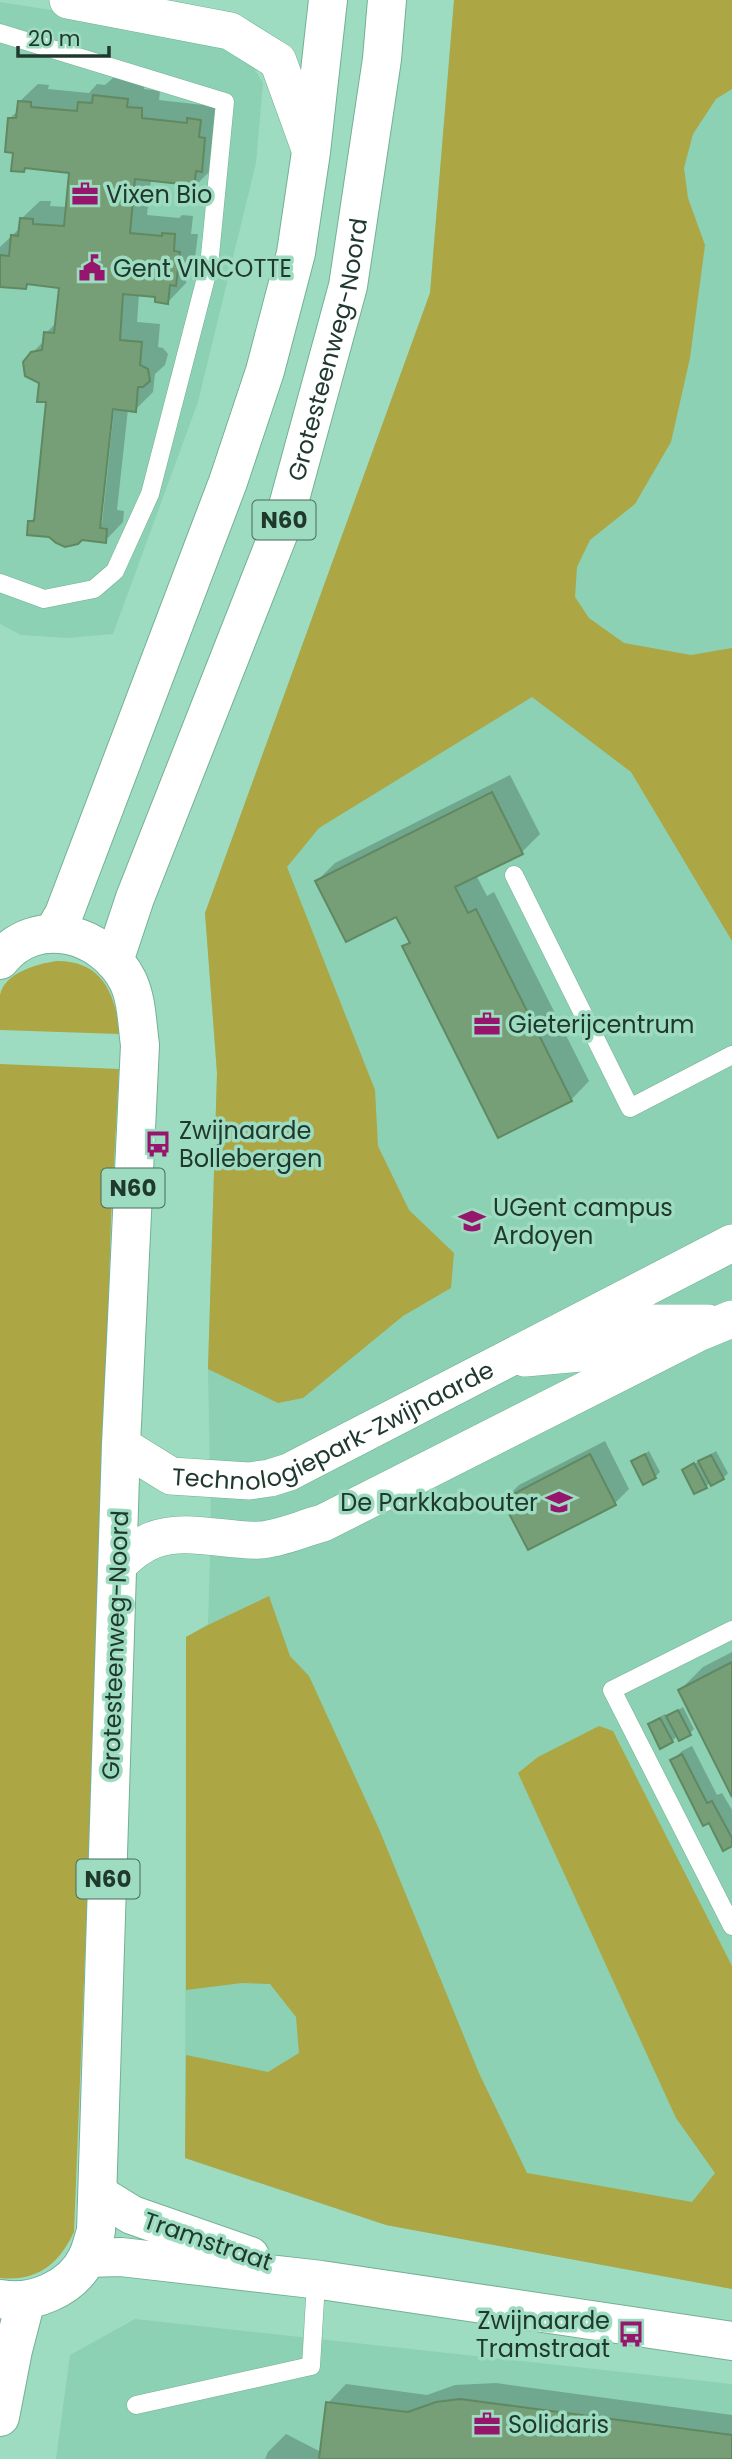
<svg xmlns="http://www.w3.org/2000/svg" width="732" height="2459" viewBox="0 0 732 2459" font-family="Poppins,sans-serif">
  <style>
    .built { fill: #8cd1b3 }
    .green { fill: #aca645 }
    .shadow { fill: #0003; fill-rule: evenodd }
    .building { fill: #769f77; stroke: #608961; stroke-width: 2 }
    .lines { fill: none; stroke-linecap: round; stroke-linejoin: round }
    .service-casing { stroke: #73b096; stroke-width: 19 }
    .minor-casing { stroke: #73b096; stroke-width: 38 }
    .secondary-casing { stroke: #73b096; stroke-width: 40 }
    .trunk-casing { stroke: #73b096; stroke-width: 40 }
    .service { stroke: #fff; stroke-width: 18 }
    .minor { stroke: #fff; stroke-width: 37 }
    .secondary { stroke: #fff; stroke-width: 38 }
    .trunk { stroke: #fff; stroke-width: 38 }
    .labels { text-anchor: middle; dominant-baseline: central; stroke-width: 7; stroke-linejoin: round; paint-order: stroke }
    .shield { fill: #9edcc1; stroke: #466a5a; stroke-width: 2 }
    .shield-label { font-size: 23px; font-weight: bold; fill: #20392e }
    .poi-label { font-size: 24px; fill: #20392e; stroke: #9edcc1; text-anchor: start }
    .street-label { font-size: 24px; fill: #20392e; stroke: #9edcc1 }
  </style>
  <rect width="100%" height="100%" fill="#9edcc1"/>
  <g class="built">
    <path d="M454 0H732V2289L386 2225 185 2158 186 1637 208 1624 211 1524 208 1369 217 1073 205 913 430 293Z"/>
    <path d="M0 2 115 20 220 43 254 68 263 83 256 163 198 402 113 634 67 638 21 635 0 624Z"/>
    <path d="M135 2319 732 2384V2459H56L70 2355Z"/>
  </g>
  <g class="green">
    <path d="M454 0H732V89L716 99 693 134 684 168 688 198 705 245 690 358 671 442 635 504 590 540 577 567 575 597 589 618 624 643 691 655 732 648V941L631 772 532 697 319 828 287 867 375 1090 378 1146 409 1210 454 1253 451 1288 403 1316 303 1398 278 1403 208 1369 217 1073 205 913 430 293Z"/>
    <path d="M56 961C102 960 116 994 119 1034L0 1030C0 1019 0 1006 0 995 4 973 37 964 56 961Z"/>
    <path d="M0 1064 119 1069 111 1220 99 1601 74 2232C59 2264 37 2282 0 2278Z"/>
    <path d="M269 1596 290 1656 309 1676 379 1829 479 2073 527 2173 692 2202 715 2173 676 2118 518 1773 538 1757 599 1726 613 1731 732 1966V2289L386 2225 185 2158 186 2055 268 2072 299 2053 296 2017 270 1984 242 1983 186 1990V1637L208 1625Z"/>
  </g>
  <g class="shadow">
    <path d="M113 78 145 81 144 89 160 91 159 100 203 105 207 101 218 102 212 169 193 188 183 182 151 179 147 215 179 218 182 215 193 216 191 234H198L194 266 187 273 186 283 168 302 157 296 139 294 137 322 160 324 158 347 163 348 168 354 165 365 155 374 153 392 135 410 128 409 117 510 124 511 123 522 105 541 30 522 37 515 48 401 32 353 45 340 46 333 57 322 60 286 30 283 26 287 0 285V247L21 227V219L40 201H51L50 206 67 207 71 171 28 166 24 171 14 152 10 118 19 110V102L38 84 49 85 48 89 89 93 97 84 105 85ZM112 400 115 401 102 523 98 527Z"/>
    <path d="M510 775 540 834 522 852 476 875 487 896 494 892 589 1081 571 1100 404 947 411 941 397 914 317 881 335 863Z"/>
    <path d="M605 1441 629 1489 615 1503 504 1500 519 1485Z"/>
    <path d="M649 1451 660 1472 655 1477 633 1462Z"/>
    <path d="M716 1451 728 1473 723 1478 712 1483 711 1481 706 1487 684 1470Z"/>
    <path d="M732 1652V1793L680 1690 703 1667Z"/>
    <path d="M683 1707 694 1729 689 1734 678 1735 672 1741 650 1725 654 1720 665 1714 667 1718Z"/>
    <path d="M692 1746 717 1795 722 1793 732 1810V1844L710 1821 672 1761 682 1751Z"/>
    <path d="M496 2383 732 2415V2459H265L268 2452 286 2434 321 2452 328 2403 346 2384 427 2395 455 2385Z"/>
  </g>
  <g class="building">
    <path d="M93 95 128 99 127 107 142 108V118L187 123V118L201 120 199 137 205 138 202 172 196 171 194 189 180 188 181 184 135 179 130 233 162 236V233L175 234 174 251 180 252 176 286 170 285 168 304 155 302V297L123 294 120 340 142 342 140 365 148 369 150 381 143 387H138L136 412 113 409 100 528 107 529 106 543 82 540 78 544 65 547 56 543 49 537 27 535 28 521H34L46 402H37L39 383 25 376 23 362 31 352 42 350 44 332 54 333 59 288 27 284 26 289 0 287V255L9 256 11 235 18 236 20 218 33 219V224L64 226 69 173 25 168 24 172 11 171 13 153 5 152 8 118H16L18 101 31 102V107L77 111 78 102 92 103Z"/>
    <path d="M492 792 523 854 455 887 468 913 476 909 572 1101 498 1138 402 946 410 943 396 917 346 942 315 881Z"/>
    <path d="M590 1454 616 1505 528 1550 502 1500Z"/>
    <path d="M645 1454 656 1478 643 1485 631 1461Z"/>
    <path d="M711 1455 724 1479 711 1486 698 1461Z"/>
    <path d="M694 1463 707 1488 694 1494 682 1470Z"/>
    <path d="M732 1662V1797L678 1690Z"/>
    <path d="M678 1710 691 1735 679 1741 666 1716Z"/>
    <path d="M660 1718 673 1742 660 1749 648 1724Z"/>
    <path d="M682 1754 707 1803 712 1801 732 1838V1846L723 1851 709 1823 703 1826 670 1760Z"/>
    <path d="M460 2399 732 2435V2459H319L326 2402 408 2412 436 2402Z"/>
  </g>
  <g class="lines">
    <g class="service-casing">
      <g id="service">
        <path d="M0 33 225 102 209 266 150 494 115 571 94 589 44 599 0 583"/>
        <path d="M514 875 630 1108 732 1055"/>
        <path d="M732 1630 612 1690 732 1926"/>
        <path d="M136 2405 311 2366 315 2299 321 2280"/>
      </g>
    </g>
    <g class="minor-casing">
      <g id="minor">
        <path d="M68 0 230 31 278 61 311 152"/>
        <path d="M525 1358 581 1353 640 1323H708"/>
        <path id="s1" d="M121 1445 171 1476 249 1481 270 1478 289 1472 732 1243"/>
        <path d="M118 1565C128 1555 139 1545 153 1540 186 1527 226 1542 260 1540 280 1539 303 1528 323 1523L700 1332 732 1319"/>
      </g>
    </g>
    <g class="secondary-casing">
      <g id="secondary">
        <path d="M98 2194 132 2215 250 2256"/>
        <path d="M87 2258 121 2257 321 2280 732 2341"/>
      </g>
    </g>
    <g class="trunk-casing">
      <g id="trunk">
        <path d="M53 933 64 914 228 482 265 371 296 253 311 152 328 0"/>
        <path d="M0 960C36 914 104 933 128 981 137 1000 137 1024 140 1045L121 1445 96 2231C93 2240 91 2250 87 2258 72 2289 32 2305 0 2299"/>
        <path id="s2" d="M114 961 135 898 285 517 348 286 382 59 387 0"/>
        <path d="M0 2417 13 2350 26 2300"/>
      </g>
    </g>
    <use href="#service" class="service"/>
    <use href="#minor" class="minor"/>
    <use href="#secondary" class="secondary"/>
    <use href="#trunk" class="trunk"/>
  </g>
  <defs>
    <g id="office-bare" transform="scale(2.1)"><path d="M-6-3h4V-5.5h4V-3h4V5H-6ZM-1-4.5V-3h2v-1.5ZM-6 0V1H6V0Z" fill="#96156d" stroke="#9edcc1" stroke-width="2.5" paint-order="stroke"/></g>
    <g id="civic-bare" transform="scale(2.1)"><path d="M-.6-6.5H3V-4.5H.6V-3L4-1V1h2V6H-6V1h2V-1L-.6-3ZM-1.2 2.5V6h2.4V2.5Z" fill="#96156d" stroke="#9edcc1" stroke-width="2.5" paint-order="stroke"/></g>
    <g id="bus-bare" transform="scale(2.1)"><path d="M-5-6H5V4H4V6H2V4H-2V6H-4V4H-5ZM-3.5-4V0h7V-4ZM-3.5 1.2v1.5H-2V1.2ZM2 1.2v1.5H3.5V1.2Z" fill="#96156d" stroke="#9edcc1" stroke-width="2.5" paint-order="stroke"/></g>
    <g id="university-bare" transform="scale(2.1)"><path d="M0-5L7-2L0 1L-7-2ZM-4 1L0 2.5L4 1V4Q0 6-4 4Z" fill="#96156d" stroke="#9edcc1" stroke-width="2.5" paint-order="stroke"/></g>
    <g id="school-bare" transform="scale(2.1)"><path d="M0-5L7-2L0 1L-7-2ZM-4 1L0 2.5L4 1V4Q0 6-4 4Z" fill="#96156d" stroke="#9edcc1" stroke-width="2.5" paint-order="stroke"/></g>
  </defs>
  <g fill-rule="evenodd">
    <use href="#office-bare" x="85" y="194"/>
    <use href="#civic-bare" x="92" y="268"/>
    <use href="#office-bare" x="487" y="1024"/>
    <use href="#bus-bare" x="158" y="1144"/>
    <use href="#university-bare" x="472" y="1221"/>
    <use href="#school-bare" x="559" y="1502"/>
    <use href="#bus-bare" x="631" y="2334"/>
    <use href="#office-bare" x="487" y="2424"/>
  </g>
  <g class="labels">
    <g class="shield">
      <rect x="252.5" y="500.5" width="63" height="39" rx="5"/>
      <rect x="101.5" y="1168.5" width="63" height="39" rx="5"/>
      <rect x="76.5" y="1859.5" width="63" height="39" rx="5"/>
    </g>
    <g class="shield-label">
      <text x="284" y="520">N60</text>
      <text x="133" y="1188">N60</text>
      <text x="108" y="1879">N60</text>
    </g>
    <g class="poi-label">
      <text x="106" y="194">Vixen Bio</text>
      <text x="113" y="268">Gent VINCOTTE</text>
      <text x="508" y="1024">Gieterijcentrum</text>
      <text x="179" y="1130">Zwijnaarde<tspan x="179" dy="28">Bollebergen</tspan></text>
      <text x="493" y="1207">UGent campus<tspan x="493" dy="28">Ardoyen</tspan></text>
      <text x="538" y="1502" text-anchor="end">De Parkkabouter</text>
      <text x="610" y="2320" text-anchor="end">Zwijnaarde<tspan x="610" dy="28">Tramstraat</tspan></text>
      <text x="508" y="2424">Solidaris</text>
    </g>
    <g class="street-label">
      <text stroke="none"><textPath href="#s2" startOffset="649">Grotesteenweg-Noord</textPath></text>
      <text stroke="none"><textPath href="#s1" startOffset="233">Technologiepark-Zwijnaarde</textPath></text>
      <text transform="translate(115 1645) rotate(-88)">Grotesteenweg-Noord</text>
      <text transform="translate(208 2241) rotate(19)">Tramstraat</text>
    </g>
  </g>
  <path d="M18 46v10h91v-10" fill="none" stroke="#20392e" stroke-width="3.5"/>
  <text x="28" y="46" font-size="21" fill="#20392e" stroke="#9edcc1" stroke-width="5" paint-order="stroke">20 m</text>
</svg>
